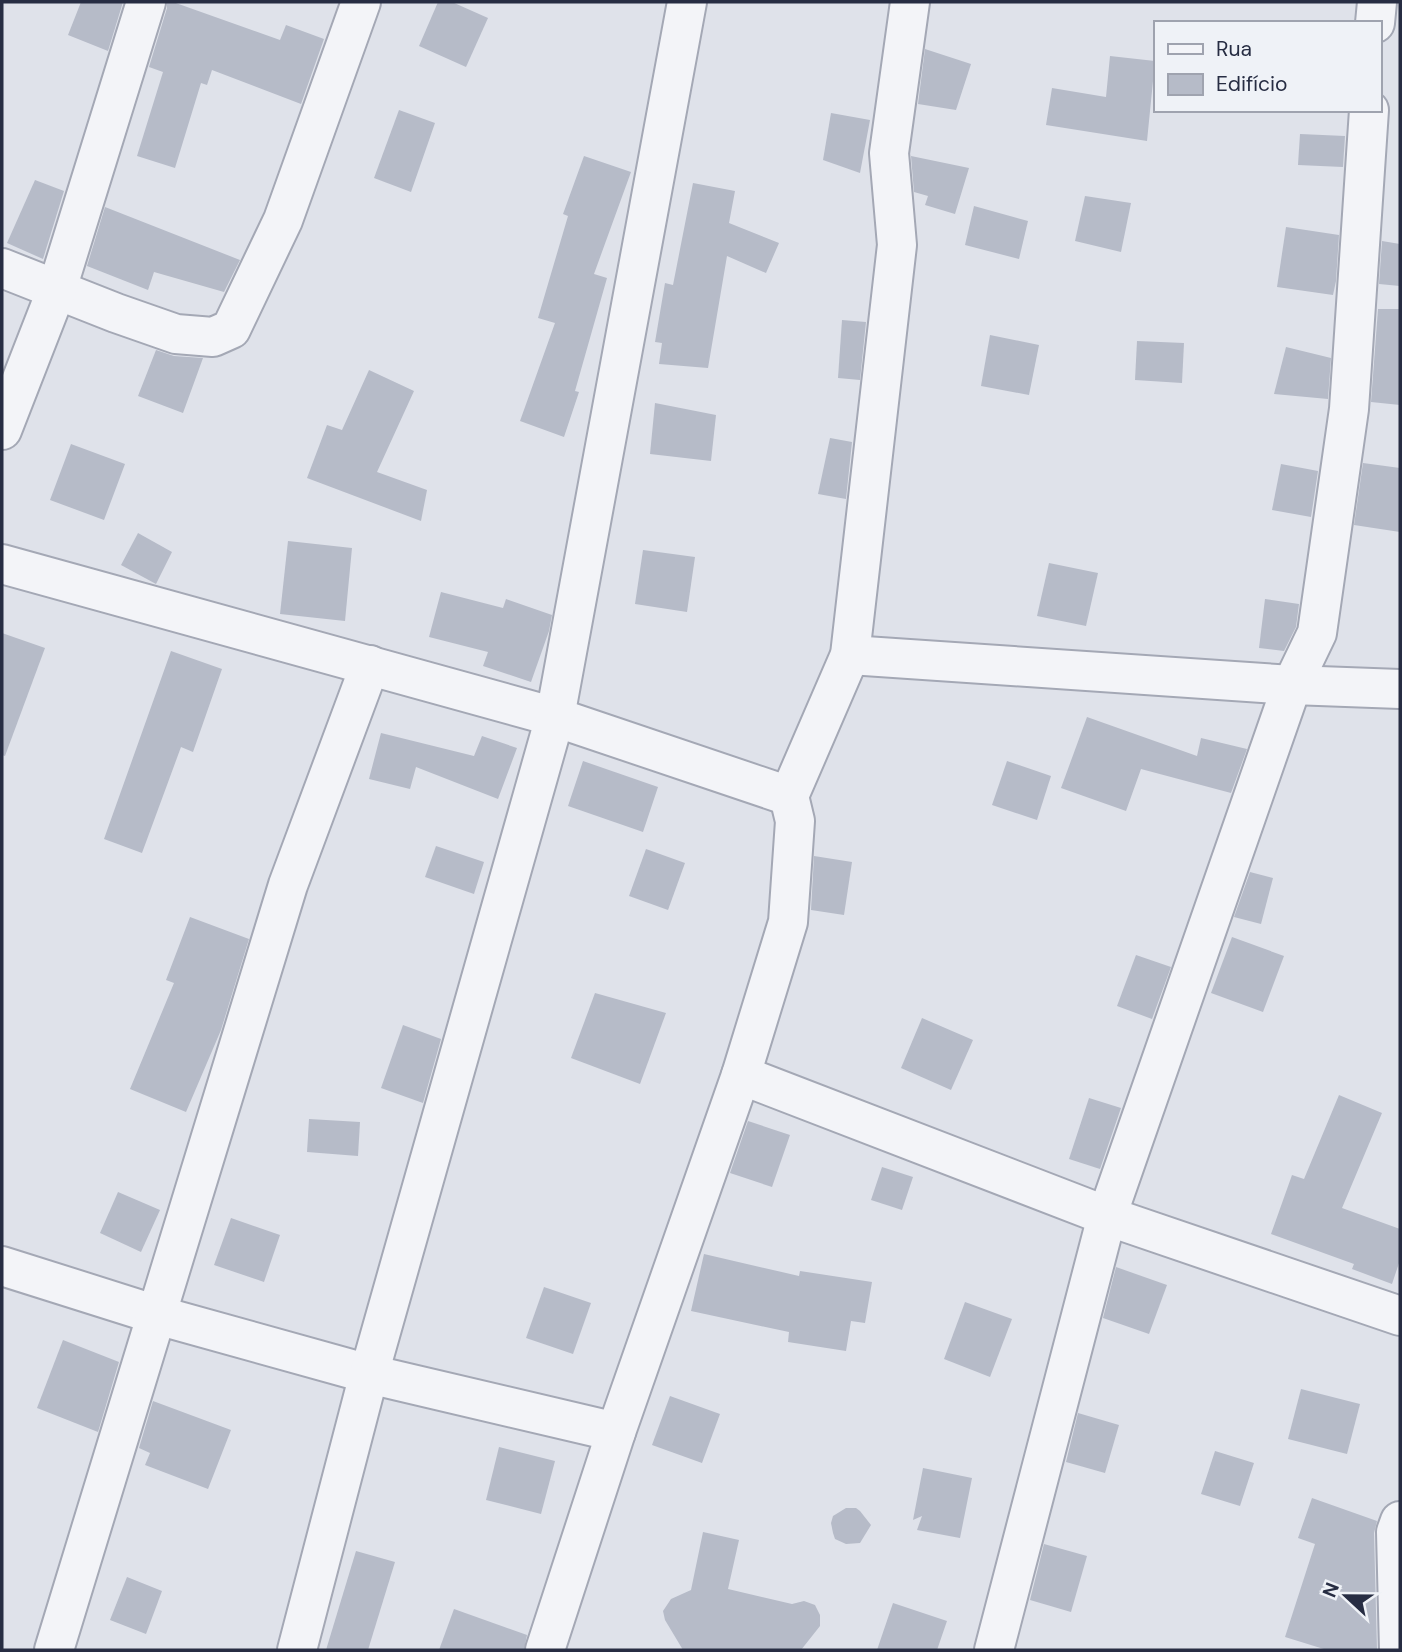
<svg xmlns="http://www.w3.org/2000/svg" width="1402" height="1652" viewBox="0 0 1402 1652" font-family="'DM Sans',sans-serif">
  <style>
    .building { fill: #b6bbc8 }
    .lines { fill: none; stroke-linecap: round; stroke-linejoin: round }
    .minor-casing { stroke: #a4a8b5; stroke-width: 42 }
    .minor { stroke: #f3f4f8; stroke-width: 38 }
  </style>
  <rect width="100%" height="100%" fill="#dfe2ea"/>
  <g class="building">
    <path d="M81 2H123L108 51 68 35Z"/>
    <path d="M167 2H173L280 40 286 25 324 39 301 104 212 70 207 85 201 83 175 168 137 156 163 72 149 67 167 8Z"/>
    <path d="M438 2H452L488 18 466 67 419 46Z"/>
    <path d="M925 49 971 64 956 110 918 104Z"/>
    <path d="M1110 56 1155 61 1147 141 1046 125 1052 88 1106 97Z"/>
    <path d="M399 110 435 123 411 192 374 178Z"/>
    <path d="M831 113 870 120 860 173 823 160Z"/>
    <path d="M1300 134 1345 136 1343 167 1298 165Z"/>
    <path d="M584 156 631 172 594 274 607 278 575 391 579 392 564 437 520 421 555 323 538 318 568 216 563 214Z"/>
    <path d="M911 156 969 168 955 214 925 205 928 196 914 192Z"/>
    <path d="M35 180 64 191 43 259 7 243Z"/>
    <path d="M693 183 735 191 729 223 779 243 766 273 727 256 708 368 659 364 662 343 655 342 665 283 673 285Z"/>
    <path d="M1085 196 1131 203 1121 252 1075 241Z"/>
    <path d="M974 206 1028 221 1019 259 965 245Z"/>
    <path d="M105 207 240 260 224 292 154 272 148 290 87 266Z"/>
    <path d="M1286 227 1339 235 1336 281 1333 295 1277 287Z"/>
    <path d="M1382 241 1400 244V286L1379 284Z"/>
    <path d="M1378 309H1400V405L1371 402Z"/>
    <path d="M842 320 866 322 860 380 838 378Z"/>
    <path d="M990 335 1039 345 1029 395 981 386Z"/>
    <path d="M1137 341 1184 343 1182 383 1135 380Z"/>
    <path d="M1286 347 1331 358 1328 399 1274 394Z"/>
    <path d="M156 350 174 356 203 358 183 413 138 396Z"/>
    <path d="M369 370 414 391 377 472 427 490 421 521 307 478 327 425 342 430Z"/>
    <path d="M655 403 716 415 711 461 650 454Z"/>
    <path d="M830 438 852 442 846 499 818 494Z"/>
    <path d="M71 444 125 464 104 520 50 500Z"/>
    <path d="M1363 463 1400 468V532L1354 525Z"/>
    <path d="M1281 464 1318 471 1311 517 1272 510Z"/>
    <path d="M138 533 172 552 156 584 121 565Z"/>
    <path d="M288 541 352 548 345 621 280 614Z"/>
    <path d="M643 550 695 557 687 612 635 604Z"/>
    <path d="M1049 563 1098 573 1086 626 1037 616Z"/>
    <path d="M441 592 503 608 506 599 552 615 549 631 531 682 483 666 488 652 429 637Z"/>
    <path d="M1265 599 1299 604 1296 627 1284 651 1259 648Z"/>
    <path d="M2 633 45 648 5 756 2 755Z"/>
    <path d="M171 651 222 669 193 752 181 747 142 853 104 839Z"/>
    <path d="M1087 717 1197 756 1201 738 1247 749 1231 793 1141 769 1126 811 1061 788Z"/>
    <path d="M381 733 474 756 482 736 517 748 498 799 416 767 410 789 369 779Z"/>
    <path d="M583 761 658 787 643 832 568 806Z"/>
    <path d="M1007 761 1051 776 1037 820 992 805Z"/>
    <path d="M436 846 484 862 474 894 425 877Z"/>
    <path d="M646 849 685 863 668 910 629 896Z"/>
    <path d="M814 856 852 862 844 915 811 910Z"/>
    <path d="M1250 872 1273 878 1261 924 1234 917Z"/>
    <path d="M190 917 249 939 221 1030 186 1112 130 1089 174 983 166 980Z"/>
    <path d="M1232 937 1284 956 1263 1012 1211 993Z"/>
    <path d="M1136 955 1171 967 1152 1019 1117 1006Z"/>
    <path d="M595 993 666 1013 640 1084 571 1058Z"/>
    <path d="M922 1018 973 1040 951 1090 901 1068Z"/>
    <path d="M403 1025 441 1039 423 1103 381 1088Z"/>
    <path d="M1339 1095 1382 1113 1342 1208 1400 1229V1260L1392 1284 1352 1269 1354 1264 1271 1234 1292 1175 1304 1179Z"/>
    <path d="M1089 1098 1121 1108 1100 1169 1069 1159Z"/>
    <path d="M309 1119 360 1122 358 1156 307 1152Z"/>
    <path d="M748 1121 790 1135 772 1187 730 1173Z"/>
    <path d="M882 1167 913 1177 902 1210 871 1200Z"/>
    <path d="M118 1192 160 1210 141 1252 100 1233Z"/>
    <path d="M231 1218 280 1235 264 1282 214 1265Z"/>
    <path d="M704 1254 799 1276 800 1271 872 1282 865 1323 851 1321 846 1351 788 1342 789 1332 691 1311Z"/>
    <path d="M1116 1267 1167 1285 1149 1334 1103 1318Z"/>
    <path d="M544 1287 591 1303 573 1354 526 1338Z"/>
    <path d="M965 1302 1012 1319 990 1377 944 1359Z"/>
    <path d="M63 1340 119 1362 98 1432 37 1408Z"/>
    <path d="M1301 1389 1360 1404 1347 1454 1288 1439Z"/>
    <path d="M670 1396 720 1414 702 1463 652 1445Z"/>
    <path d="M153 1401 231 1430 208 1489 145 1465 150 1453 139 1448Z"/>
    <path d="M1078 1413 1119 1425 1105 1473 1066 1462Z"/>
    <path d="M499 1447 555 1461 541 1514 486 1500Z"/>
    <path d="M1215 1451 1254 1463 1240 1506 1201 1494Z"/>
    <path d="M923 1468 972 1478 960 1538 917 1530 922 1516 913 1520Z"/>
    <path d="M1312 1498 1377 1521 1374 1533 1377 1650H1327L1285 1637 1315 1544 1298 1538Z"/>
    <path d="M846 1508H856L860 1511 871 1525 860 1543 846 1544 835 1539 833 1533 831 1523 833 1516Z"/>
    <path d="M703 1532 739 1540 728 1589 792 1604 804 1601 815 1605 820 1615V1626L801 1650H683L665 1620 663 1611 671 1599 691 1590Z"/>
    <path d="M1044 1544 1087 1556 1071 1612 1030 1600Z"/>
    <path d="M356 1551 395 1562 368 1650H326Z"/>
    <path d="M127 1577 162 1591 146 1634 110 1620Z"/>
    <path d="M893 1603 947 1621 937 1650H877Z"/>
    <path d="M454 1609 527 1635 524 1650H439Z"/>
  </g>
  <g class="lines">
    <g class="minor-casing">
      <g id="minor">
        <path d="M1375 23 1377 2"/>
        <path d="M2 268 116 313 176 334 213 337 231 329 283 220 361 2"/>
        <path d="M2 430 57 289 146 2"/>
        <path d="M2 564 555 717 789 796"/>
        <path d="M850 655 1292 685 1400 689"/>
        <path d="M741 1075 1107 1216 1400 1316"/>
        <path d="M2 1266 157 1315 369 1374 616 1432"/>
        <path d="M54 1650 288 885 370 665"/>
        <path d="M297 1650 369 1374 555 717 687 2"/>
        <path d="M545 1650 616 1432 741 1075 788 922 795 821 789 796 850 655 897 245 889 153 910 2"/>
        <path d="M994 1650 1107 1216 1292 685 1317 633 1349 409 1369 110"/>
        <path d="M1399 1650 1396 1532 1400 1521"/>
      </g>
    </g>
    <use href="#minor" class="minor"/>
  </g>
  <rect width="1402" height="1652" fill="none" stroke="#272d43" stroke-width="7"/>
  <rect x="1154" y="21" width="228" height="91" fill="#eff2f7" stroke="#9fa3af" stroke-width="2"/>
  <rect x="1168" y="44" width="35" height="10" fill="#f3f4f8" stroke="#9fa3af" stroke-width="2"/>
  <text x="1216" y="56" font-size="21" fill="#272d43">Rua</text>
  <rect x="1168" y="74" width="35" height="21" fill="#b6bbc8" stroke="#9fa3af" stroke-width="2"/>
  <text x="1216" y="91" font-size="21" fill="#272d43">Edifício</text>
  <g transform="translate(1346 1596) rotate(292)" stroke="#eff2f7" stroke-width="5" paint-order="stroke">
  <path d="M0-5L12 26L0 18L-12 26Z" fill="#272d43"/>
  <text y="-10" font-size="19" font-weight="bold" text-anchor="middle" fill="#272d43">N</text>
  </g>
</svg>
